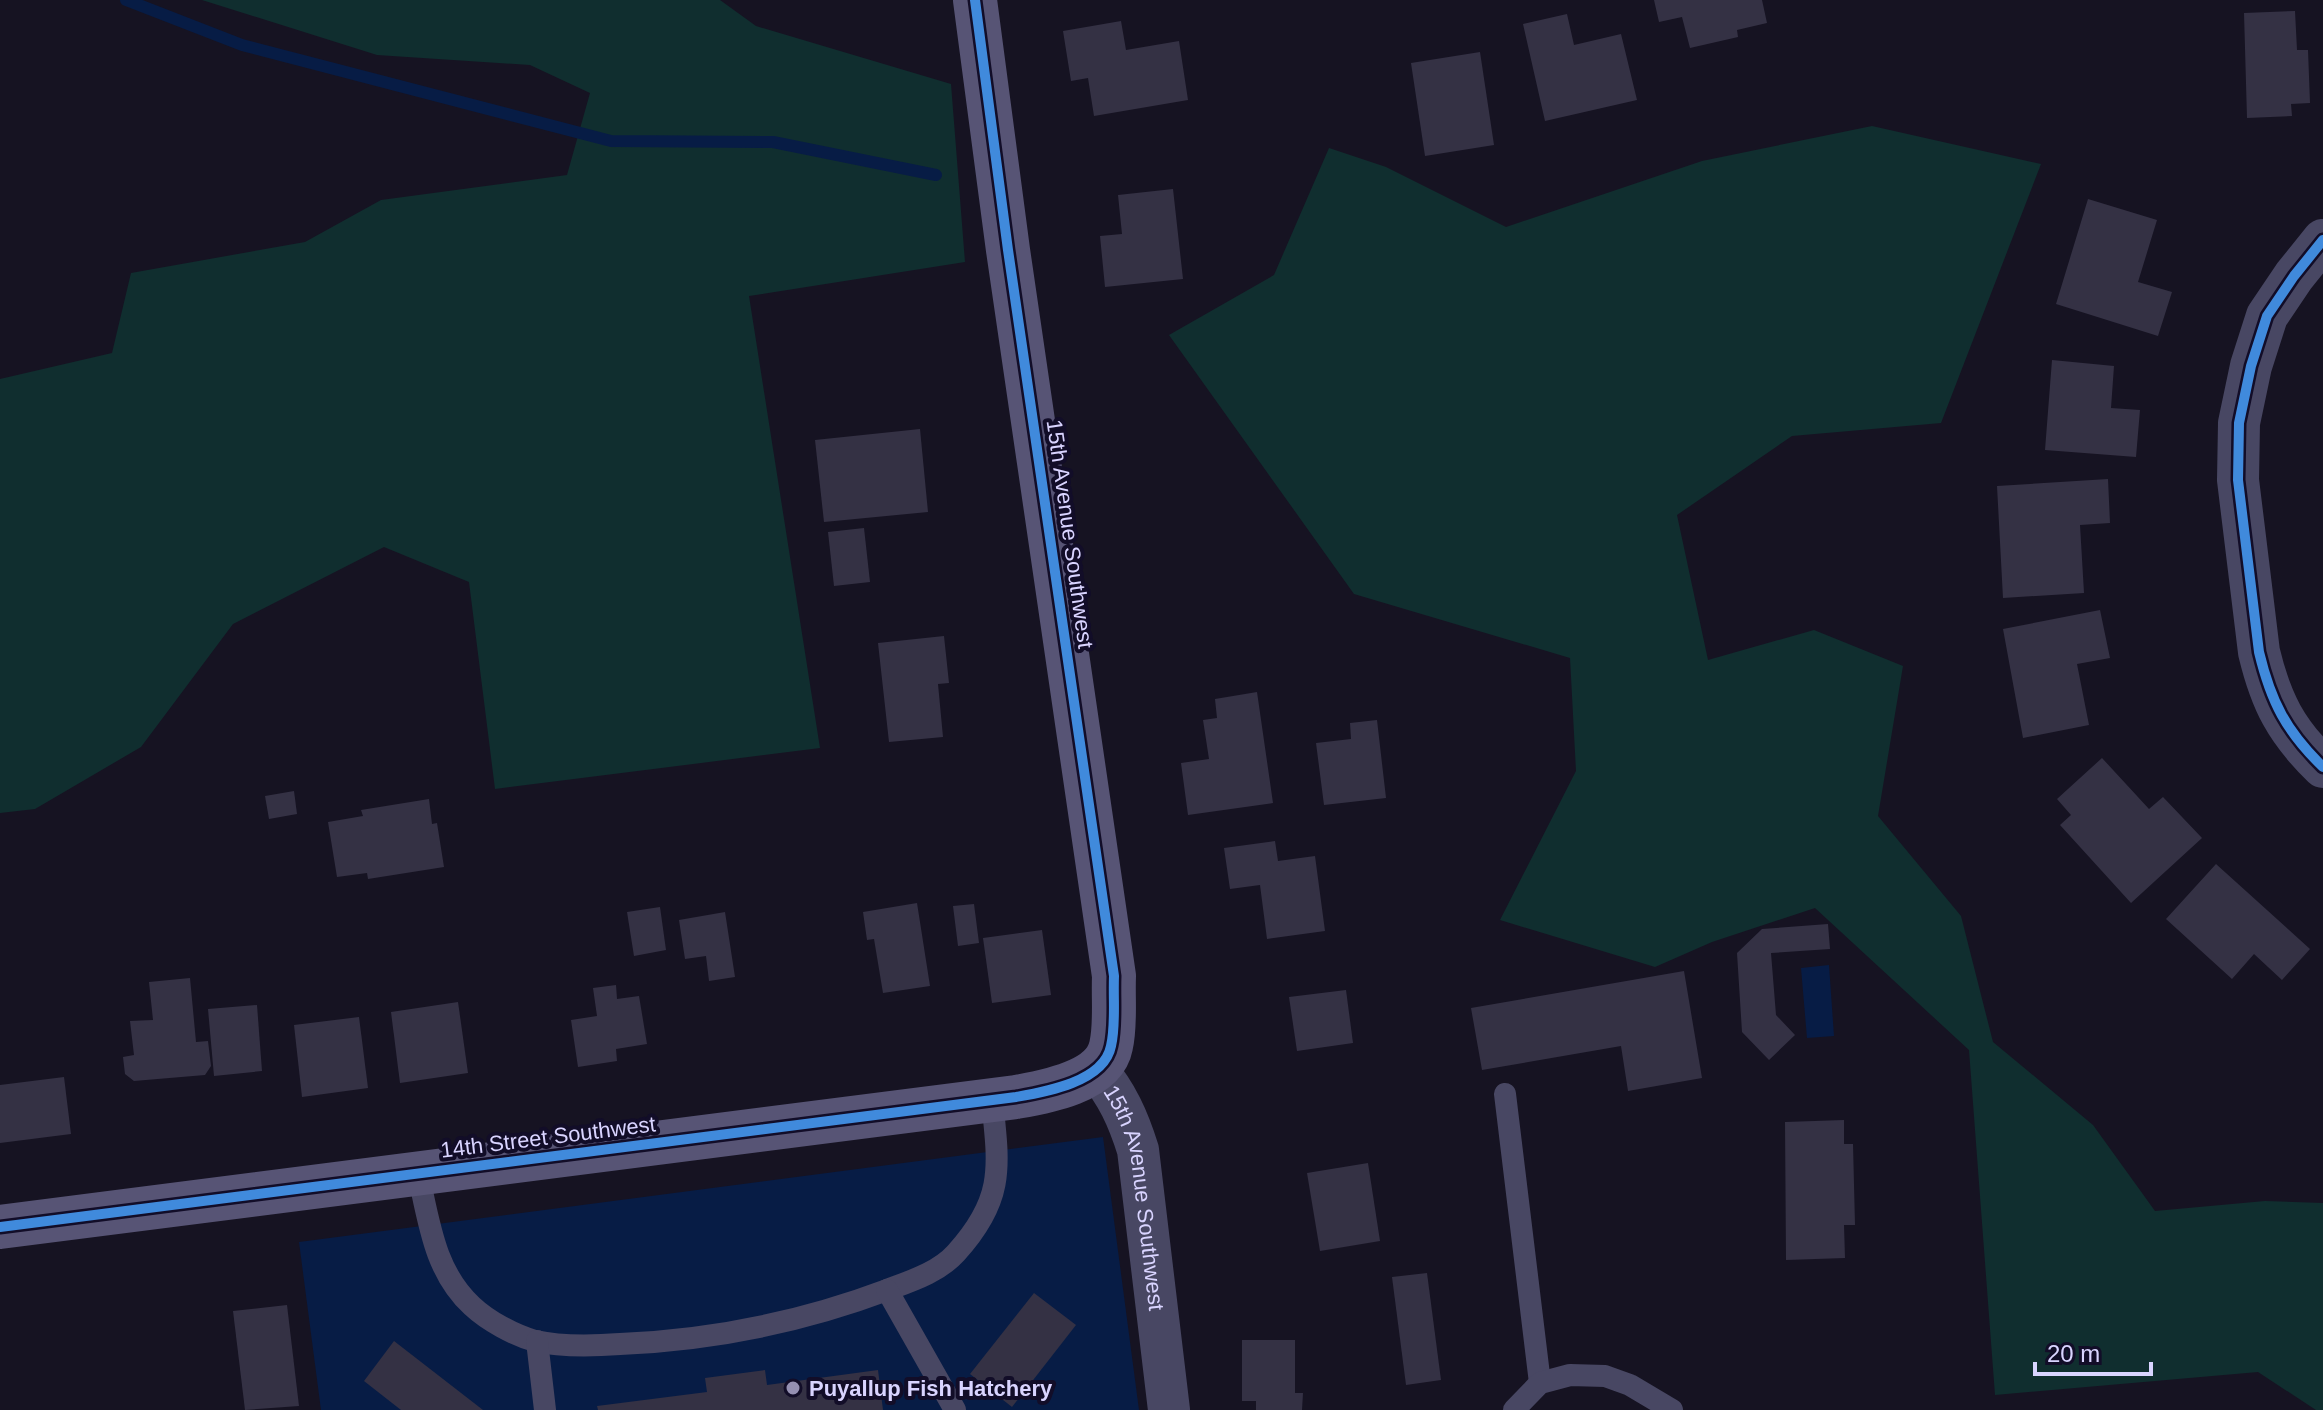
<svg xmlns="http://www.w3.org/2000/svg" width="2323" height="1410" viewBox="0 0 2323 1410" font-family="Arial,sans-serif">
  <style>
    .green { fill: #102e2f }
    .water { fill: #071c45 }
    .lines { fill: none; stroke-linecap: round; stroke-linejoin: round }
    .stream { stroke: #071c45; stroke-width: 12 }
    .building { fill: #343144 }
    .lane { stroke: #484763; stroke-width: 22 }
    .street { stroke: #484763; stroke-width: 42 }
    .secondary { stroke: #575475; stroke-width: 44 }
    .cycleway-casing { stroke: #120d28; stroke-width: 15 }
    .cycleway { stroke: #408adc; stroke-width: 10 }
    .poi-dot { fill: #9590b2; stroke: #120d28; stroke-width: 3 }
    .labels { text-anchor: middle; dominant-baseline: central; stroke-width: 8; stroke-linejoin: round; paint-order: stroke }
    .street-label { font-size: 22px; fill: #d9d4ff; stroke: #120d28 }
    .poi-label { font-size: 22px; font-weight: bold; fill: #d9d4ff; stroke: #120d28; text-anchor: start }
  </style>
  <rect width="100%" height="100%" fill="#161322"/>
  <g class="green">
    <path d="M202 0H720L756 26 951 84 965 262 749 296 820 748 495 789 469 582 384 547 233 624 141 747 35 809 0 813V379L112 353 131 273 305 242 381 200 567 175 590 93 530 65 377 55Z"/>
    <path d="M1872 126 2041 164 1941 423 1792 436 1677 515 1708 660 1814 630 1903 666 1878 816 1961 916 1993 1042 2093 1125 2155 1211 2265 1201 2323 1203V1410H2316L2258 1372 1995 1395 1969 1050 1815 908 1712 942 1655 967 1500 920 1576 771 1570 658 1354 594 1169 335 1274 275 1329 148 1386 167 1506 227 1702 161Z"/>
  </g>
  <g class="water">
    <path d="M1829 965 1834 1036 1807 1038 1801 968Z"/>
    <path d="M1103 1137 1139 1410H321L299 1242Z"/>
  </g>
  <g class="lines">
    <path class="stream" d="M126 0 242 45 611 141 773 142 936 175"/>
  </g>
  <g class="building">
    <path d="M1654 0H1762L1767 23 1737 30 1738 37 1690 48 1682 17 1659 22Z"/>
    <path d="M2295 11 2297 50H2308L2310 103 2291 104 2292 116 2247 118 2244 13Z"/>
    <path d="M1567 14 1574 45 1621 34 1637 100 1545 121 1523 24Z"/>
    <path d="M1121 21 1126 50 1179 41 1188 100 1094 116 1088 78 1071 81 1063 31Z"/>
    <path d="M1480 52 1494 145 1425 156 1411 63Z"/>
    <path d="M1173 189 1183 279 1105 287 1100 236 1122 234 1118 195Z"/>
    <path d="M2088 199 2157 220 2138 282 2172 292 2158 336 2056 304Z"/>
    <path d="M2052 360 2114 366 2111 408 2140 410 2136 457 2045 450Z"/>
    <path d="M920 429 928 512 824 522 815 440Z"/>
    <path d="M2108 479 2110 523 2080 525 2084 593 2003 598 1997 486Z"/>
    <path d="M864 528 870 582 834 586 828 532Z"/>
    <path d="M2100 610 2110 658 2077 664 2089 725 2023 738 2003 629Z"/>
    <path d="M944 636 949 683 938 684 943 737 889 742 878 643Z"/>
    <path d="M1257 692 1273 803 1188 815 1181 763 1209 759 1203 720 1217 718 1215 699Z"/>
    <path d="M1377 720 1386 798 1324 805 1316 743 1351 739 1350 723Z"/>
    <path d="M2102 758 2149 809 2163 797 2202 838 2131 903 2060 825 2071 815 2057 799Z"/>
    <path d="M294 791 297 814 269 819 265 796Z"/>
    <path d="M429 799 432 824 437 823 444 867 368 879 367 873 337 877 328 822 363 816 361 810Z"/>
    <path d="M1275 841 1278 861 1315 856 1325 931 1267 939 1260 885 1230 889 1224 848Z"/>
    <path d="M2216 864 2310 949 2282 980 2254 954 2232 979 2166 919Z"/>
    <path d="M917 903 930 986 883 993 874 939 867 940 863 912Z"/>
    <path d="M974 904 979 943 958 946 953 906Z"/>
    <path d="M660 907 666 950 634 956 627 912Z"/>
    <path d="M725 912 735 977 709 981 706 956 685 959 679 920Z"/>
    <path d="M1828 924 1830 949 1771 953 1776 1015 1795 1035 1769 1060 1742 1032 1737 953 1762 929Z"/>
    <path d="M1042 930 1051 995 992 1003 983 938Z"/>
    <path d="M1684 971 1702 1078 1628 1091 1621 1046 1482 1070 1471 1008Z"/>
    <path d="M190 978 196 1042 208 1041 211 1066 205 1075 134 1081 125 1074 123 1057 134 1055 130 1021 153 1020 149 982Z"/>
    <path d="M616 985 617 999 639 996 647 1044 616 1049 617 1061 578 1067 571 1020 597 1016 593 988Z"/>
    <path d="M1346 990 1353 1043 1297 1051 1289 997Z"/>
    <path d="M458 1002 468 1073 400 1083 391 1012Z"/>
    <path d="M257 1005 262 1071 214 1076 208 1009Z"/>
    <path d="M359 1017 368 1088 302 1097 294 1025Z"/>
    <path d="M64 1077 71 1134 0 1143V1085Z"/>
    <path d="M1844 1120V1144H1853L1855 1225H1844L1845 1258 1786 1260 1785 1122Z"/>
    <path d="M1368 1163 1380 1241 1320 1251 1307 1173Z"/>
    <path d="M1427 1273 1441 1380 1406 1385 1392 1277Z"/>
    <path d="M1034 1293 1076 1325 1012 1407 970 1374Z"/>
    <path d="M287 1305 299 1406 245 1410 233 1311Z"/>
    <path d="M1242 1340H1295V1393H1303L1302 1410H1256V1401H1242Z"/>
    <path d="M394 1341 483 1410H401L364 1381Z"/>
    <path d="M765 1370 767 1385 878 1370 883 1410H598L597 1406 707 1392 705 1378Z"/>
  </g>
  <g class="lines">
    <g class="lane">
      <path d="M1505 1094 1540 1383"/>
      <path d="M418 1173C429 1221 434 1271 472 1306 488 1321 514 1335 535 1341 562 1347 593 1346 620 1344 711 1340 802 1322 887 1290 911 1281 939 1272 956 1253 1005 1199 999 1167 992 1100"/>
      <path d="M887 1290 955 1410"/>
      <path d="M537 1341 545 1410"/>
      <path d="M1514 1410 1540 1383 1570 1375 1605 1376 1630 1385 1672 1410"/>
    </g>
    <g class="street">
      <path d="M2323 240 2294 276 2267 316 2251 366 2239 423 2238 480 2259 652C2271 702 2286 731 2323 767"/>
      <path id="s1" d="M1096 1069C1117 1094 1128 1118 1138 1150L1169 1410"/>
    </g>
    <path class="secondary" d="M0 1227 1016 1097C1045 1092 1104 1082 1111 1046 1116 1025 1113 999 1114 976L1008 250 975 0"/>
    <g class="cycleway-casing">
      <g id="cycleway">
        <path d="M2323 240 2294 276 2267 316 2251 366 2239 423 2238 480 2259 652C2271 702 2286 731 2323 767"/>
        <path d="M0 1227 1016 1097C1045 1092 1104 1082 1111 1046 1116 1025 1113 999 1114 976L1008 250 975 0"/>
      </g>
    </g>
    <use href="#cycleway" class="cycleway"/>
  </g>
  <circle class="poi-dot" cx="793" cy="1388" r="8"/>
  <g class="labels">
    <g class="street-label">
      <text transform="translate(1070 534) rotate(82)">15th Avenue Southwest</text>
      <text transform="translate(548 1137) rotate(-7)">14th Street Southwest</text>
      <text stroke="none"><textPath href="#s1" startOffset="138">15th Avenue Southwest</textPath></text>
    </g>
    <g class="poi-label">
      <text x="809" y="1388">Puyallup Fish Hatchery</text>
    </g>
  </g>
  <path d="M2035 1362v12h116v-12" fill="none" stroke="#d9d4ff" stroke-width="4"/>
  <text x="2047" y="1362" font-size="24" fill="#d9d4ff" stroke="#120d28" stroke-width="6" paint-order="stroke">20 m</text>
</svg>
